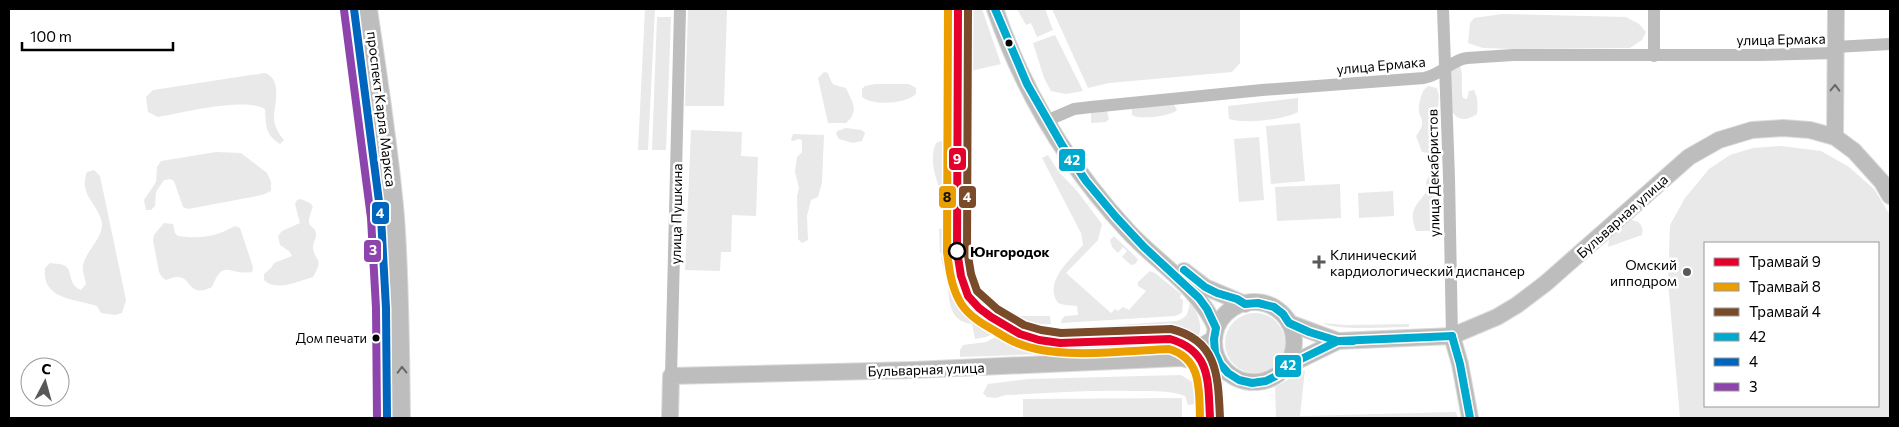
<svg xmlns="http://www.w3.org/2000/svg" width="1899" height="427" viewBox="0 0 1899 427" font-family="Commissioner,sans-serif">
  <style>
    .green { fill: #e9e9e9; fill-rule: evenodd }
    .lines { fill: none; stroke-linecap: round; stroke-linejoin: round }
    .major-casing { stroke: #dbdbdb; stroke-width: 18 }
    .minor { stroke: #bdbdbd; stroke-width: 12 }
    .major { stroke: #bdbdbd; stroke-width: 16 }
    .bus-1-casing { stroke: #fff; stroke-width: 11 }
    .bus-2-casing { stroke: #fff; stroke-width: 11 }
    .bus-3-casing { stroke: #fff; stroke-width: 11 }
    .bus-1 { stroke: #00a9ce; stroke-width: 8 }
    .bus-2 { stroke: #0065bd; stroke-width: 8 }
    .bus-3 { stroke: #8e44ad; stroke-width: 8 }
    .tram-1-casing { stroke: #fff; stroke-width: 11 }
    .tram-2-casing { stroke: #fff; stroke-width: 11 }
    .tram-3-casing { stroke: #fff; stroke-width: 11 }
    .tram-1 { stroke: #e4002b; stroke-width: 8 }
    .tram-2 { stroke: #eb9e00; stroke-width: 8 }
    .tram-3 { stroke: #7a4b2a; stroke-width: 8 }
    .oneway { stroke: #686868 }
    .bus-dot { fill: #000; stroke: #fff; stroke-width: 2 }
    .stop-dot { fill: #fff; stroke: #000; stroke-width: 2.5 }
    .poi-dot { fill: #595959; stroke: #fff; stroke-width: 2 }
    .labels { text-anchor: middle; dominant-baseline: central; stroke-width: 5; stroke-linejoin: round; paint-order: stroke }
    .bus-label { font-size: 13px; fill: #000; stroke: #fff; text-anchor: end }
    .street-label { font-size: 14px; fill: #000; stroke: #fff }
    .stop-label { font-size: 14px; font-weight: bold; fill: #000; stroke: #fff; text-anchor: start }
    .poi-label { font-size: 14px; fill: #000; stroke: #fff; text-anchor: start }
    .line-badge { stroke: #fff; stroke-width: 2 }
    .badge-label { font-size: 14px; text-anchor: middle; font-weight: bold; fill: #fff }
    .pale-badge-label { font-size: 14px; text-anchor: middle; font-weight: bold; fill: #111 }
  </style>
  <rect width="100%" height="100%" fill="#fff"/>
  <g class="green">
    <path d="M645 9H655L648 150H638Z"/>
    <path d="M688 9H727L724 106H685Z"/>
    <path d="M961 9H982L1001 64 962 73Z"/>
    <path d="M1017 9H1045L1053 30 1037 37 1031 23 1026 25Z"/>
    <path d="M1052 9H1240V63L1232 72 1109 83 1088 88Z"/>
    <path d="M1502 14 1626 17 1639 24 1646 32 1642 40 1630 48 1512 49 1483 48 1468 43 1470 23 1474 18Z"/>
    <path d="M657 17H671L666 150H652Z"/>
    <path d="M1055 35 1083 91 1066 94 1051 91 1044 78 1033 43Z"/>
    <path d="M1460 66C1464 76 1460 87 1463 98L1467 99 1469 91 1474 90C1478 98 1478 105 1477 114 1445 135 1444 83 1454 67Z"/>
    <path d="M824 72 828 73C833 86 831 84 846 88 852 102 860 111 846 123H828L818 78Z"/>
    <path d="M265 73C283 79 274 105 274 119 275 128 279 134 284 140L280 144C265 134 266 126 265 109 244 97 182 113 158 117L148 112 146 97 153 90Z"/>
    <path d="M875 84H909L916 88V94C906 104 872 106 862 97V89L865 86Z"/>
    <path d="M1428 86 1437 88 1439 96 1437 118 1439 133 1429 153 1422 152 1416 136C1419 132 1423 127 1422 121 1422 118 1420 116 1419 113 1418 105 1421 90 1428 86Z"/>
    <path d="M1298 98V112C1282 120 1246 124 1229 119L1228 106Z"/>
    <path d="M1174 104 1177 110C1172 116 1139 120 1132 115V109Z"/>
    <path d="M1091 111H1107L1109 119 1106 122 1091 123Z"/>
    <path d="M1300 123 1305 181 1271 184 1266 126Z"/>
    <path d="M846 128 862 130 865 133 862 141 853 143 839 139 836 134 837 131Z"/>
    <path d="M691 130 742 132 741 156 758 157 756 216 732 215 731 252H721L720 271 685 270Z"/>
    <path d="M793 134 824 135 822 182 818 197 811 200 807 216 808 240 802 243 798 239V234L797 196 799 188 795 172 797 157 802 152V140L799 139 793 141 791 140Z"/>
    <path d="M1259 137 1264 200 1239 202 1234 139Z"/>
    <path d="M941 141 947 146 966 143 967 225 958 221 959 249 954 252 940 253 939 229 948 228 947 195 942 193C935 179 929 158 936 143Z"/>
    <path d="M1781 146 1821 151 1849 167 1874 189 1890 215V418H1680L1668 282 1670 225 1685 198 1709 169 1730 155 1753 148ZM1705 243H1878V406H1705Z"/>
    <path d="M216 152 241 153 267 173 271 182V191L262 195 188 209 183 207 174 181 170 179 164 180 156 192 155 206 151 210H146L144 200 156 182 157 167 161 161Z"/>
    <path d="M1048 155 1058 171 1077 191 1102 224 1098 240 1066 273 1111 313 1115 309 1118 311 1123 307 1129 310 1146 291 1138 286V282L1150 271 1155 273 1181 294 1180 298 1183 300 1182 313 1175 316 1061 323 1062 319 1065 316 1078 315 1077 306 1065 305 1058 303C1043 282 1070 260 1083 245L1081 233 1042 158Z"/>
    <path d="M94 170 100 176 126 300 122 313 115 315 101 313 97 306C76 299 41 300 45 268L50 263C54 264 59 263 63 265 74 268 66 284 81 290L86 284C85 278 82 271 83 265 86 251 103 238 102 223 99 204 78 195 87 172Z"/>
    <path d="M1434 175C1443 184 1439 195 1439 207L1434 211 1435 222 1430 231H1416C1408 210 1416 206 1427 191L1426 182 1429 176Z"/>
    <path d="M1340 184 1341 218 1277 221 1275 187Z"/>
    <path d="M1393 191 1394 216 1359 218 1358 193Z"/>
    <path d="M301 199 310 203 313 207C302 233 317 223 316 235 316 239 313 243 313 247 314 262 325 257 313 277 299 281 276 292 264 280V274L271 268 274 263 292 256 289 251 280 245 278 236 282 231 300 223 295 204 297 200Z"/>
    <path d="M1631 220C1640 221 1644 226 1642 235L1608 247 1609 239Z"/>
    <path d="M164 223 173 224 175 233 178 236C201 239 215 237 235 226L240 228 253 267 252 272C229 276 224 257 212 287 183 301 195 267 166 280L162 277 159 272 153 240 154 235Z"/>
    <path d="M1114 236 1137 258 1138 260 1135 264 1131 265 1122 257 1127 251 1123 247 1118 253 1112 247 1110 240Z"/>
    <path d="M965 255 968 257V280L994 316H1050L1051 324 1009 326 986 337 975 339 972 324C947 321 950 299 947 281 945 273 942 265 941 257Z"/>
    <path d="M1190 301C1198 313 1207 332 1193 343 1181 353 1098 352 1077 353L1072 350 1069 344 1062 342 1061 329 1176 321C1188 318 1188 313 1190 301Z"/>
    <circle cx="1255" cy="343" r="30"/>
    <path d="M1322 323 1347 325 1409 324V327C1391 327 1335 331 1322 323Z"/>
    <path d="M1019 329H1051V340L1045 354 960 357V350L963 345 986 342 1007 331Z"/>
    <path d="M1305 370 1300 416 1456 412 1458 418H1276L1275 387Z"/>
    <path d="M1181 375 1197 385 1196 404 1188 405 1185 396C1169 390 1150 391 1132 391 1090 390 1048 393 1006 395L996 398 987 397 983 393 988 384 1029 379Z"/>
    <path d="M1182 398V418H1023V399Z"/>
  </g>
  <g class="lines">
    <g class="major-casing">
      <g id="major">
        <path d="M354 9 381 217 386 308 387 418"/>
        <path d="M369 9C379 78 390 147 396 217 401 284 401 351 402 418"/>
        <path d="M995 9C1023 91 1069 167 1127 230 1157 263 1198 286 1216 328"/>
        <path d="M1835 137 1836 9"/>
        <path d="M1184 271 1205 287 1245 304"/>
        <circle cx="1254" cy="342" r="40"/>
        <path d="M1289 323 1338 341"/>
        <path d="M1452 336 1460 364 1470 418"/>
        <path d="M1181 358 1214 339"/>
        <path d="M1287 366 1338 341 1452 336 1497 317 1517 305 1546 283 1689 157 1719 140 1752 130 1783 128 1810 130 1835 137 1854 151 1882 182 1890 196"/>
        <path d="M670 418 671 376 913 370 1181 358 1203 363 1228 373"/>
      </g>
    </g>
    <g class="minor">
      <path d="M1443 9 1449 178 1452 336"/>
      <path d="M1835 47 1890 44"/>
      <path d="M1654 56V9"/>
      <path d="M1046 121 1074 109 1091 107 1262 90 1424 78C1443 74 1451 60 1467 58L1513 55H1758L1835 53"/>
      <path d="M671 376 680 9"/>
    </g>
    <use href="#major" class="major"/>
    <g class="bus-1-casing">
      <g id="bus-1">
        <path d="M995 9 1027 84 1062 145 1086 181 1116 217 1144 247 1199 298 1207 309 1216 328 1214 339 1215 353 1220 364 1228 373 1239 380 1252 383 1266 381 1278 375 1287 366 1338 341 1452 336"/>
        <path d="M1184 270 1205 287 1217 293 1237 299 1245 304 1258 303 1274 307 1283 314 1289 323 1309 332 1338 341H1353"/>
        <path d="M1452 336 1460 364 1470 418"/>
      </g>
    </g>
    <g class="bus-2-casing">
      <path id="bus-2" d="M354 9 381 217 386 308 387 418"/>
    </g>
    <g class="bus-3-casing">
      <path id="bus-3" d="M344 10 371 218 376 308 377 418"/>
    </g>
    <use href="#bus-1" class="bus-1"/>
    <use href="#bus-2" class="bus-2"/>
    <use href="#bus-3" class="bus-3"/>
    <g class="tram-1-casing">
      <path id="tram-1" d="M958 9 957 251 961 276 968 296 979 308 991 317 1020 334 1039 340 1060 343 1170 339C1211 351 1208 381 1210 418"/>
    </g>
    <g class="tram-2-casing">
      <path id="tram-2" d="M948 9 947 252C949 268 951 285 959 300 965 312 979 322 990 328 999 333 1007 339 1017 343 1056 360 1125 351 1169 349 1202 359 1199 389 1200 418"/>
    </g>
    <g class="tram-3-casing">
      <path id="tram-3" d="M968 9 967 250 971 274 977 291 997 309 1024 325 1041 330 1061 333 1171 329C1218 340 1218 377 1220 418"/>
    </g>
    <use href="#tram-1" class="tram-1"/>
    <use href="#tram-2" class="tram-2"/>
    <use href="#tram-3" class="tram-3"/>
  </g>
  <defs><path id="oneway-chevron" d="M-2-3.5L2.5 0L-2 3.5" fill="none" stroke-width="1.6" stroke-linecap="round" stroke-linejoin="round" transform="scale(1.25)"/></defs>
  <g class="oneway">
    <use href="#oneway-chevron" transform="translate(1835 88) rotate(-89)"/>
    <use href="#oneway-chevron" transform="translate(402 370) rotate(-91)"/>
  </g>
  <g class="bus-dot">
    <circle cx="1009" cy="43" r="4.5"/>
    <circle cx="376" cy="338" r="4.5"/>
  </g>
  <circle class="stop-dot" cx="957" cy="251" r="8"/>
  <g class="poi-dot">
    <path d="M1316.5 254.5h5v5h5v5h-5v5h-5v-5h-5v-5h5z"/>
    <circle cx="1687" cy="272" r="5"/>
  </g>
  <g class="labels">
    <g class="bus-label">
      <text x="367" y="338">Дом печати</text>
    </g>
    <g class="street-label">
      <text transform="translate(1781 39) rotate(-1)">улица Ермака</text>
      <text transform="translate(1381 65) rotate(-5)">улица Ермака</text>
      <text transform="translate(382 109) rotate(83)">проспект Карла Маркса</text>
      <text transform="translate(1433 173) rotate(-91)">улица Декабристов</text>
      <text transform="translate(676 214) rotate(-89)">улица Пушкина</text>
      <text transform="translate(1622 216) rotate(-42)">Бульварная улица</text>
      <text transform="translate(926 369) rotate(-2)">Бульварная улица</text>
    </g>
    <g class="stop-label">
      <text x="970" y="251">Юнгородок</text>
    </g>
    <g class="poi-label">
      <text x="1330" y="254">Клинический<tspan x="1330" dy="16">кардиологический диспансер</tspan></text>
      <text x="1677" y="264" text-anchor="end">Омский<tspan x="1677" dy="16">ипподром</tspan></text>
    </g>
  </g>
  <g class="line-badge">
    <rect x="948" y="147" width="19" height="24" rx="5" fill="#e4002b"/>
    <rect x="1058" y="148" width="28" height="24" rx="5" fill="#00a9ce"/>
    <rect x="958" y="185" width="19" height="24" rx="5" fill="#7a4b2a"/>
    <rect x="938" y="185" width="19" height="24" rx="5" fill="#eb9e00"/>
    <rect x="371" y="201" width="19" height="24" rx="5" fill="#0065bd"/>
    <rect x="363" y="239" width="19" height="24" rx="5" fill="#8e44ad"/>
    <rect x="1274" y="354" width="28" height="24" rx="5" fill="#00a9ce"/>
  </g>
  <g class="badge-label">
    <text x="957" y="164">9</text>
    <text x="1072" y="165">42</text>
    <text x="967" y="202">4</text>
    <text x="380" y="218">4</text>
    <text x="373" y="255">3</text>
    <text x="1288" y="370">42</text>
  </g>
  <g class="pale-badge-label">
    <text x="947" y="202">8</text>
  </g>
  <rect width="1899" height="427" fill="none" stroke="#000000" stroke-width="20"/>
  <rect x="1704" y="242" width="175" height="165" fill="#ffffff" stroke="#999999"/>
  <rect x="1714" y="258" width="25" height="8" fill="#e4002b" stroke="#999999"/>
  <text x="1749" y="267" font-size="15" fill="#000000">Трамвай 9</text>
  <rect x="1714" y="283" width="25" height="8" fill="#eb9e00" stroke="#999999"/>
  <text x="1749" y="292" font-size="15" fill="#000000">Трамвай 8</text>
  <rect x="1714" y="308" width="25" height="8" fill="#7a4b2a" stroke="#999999"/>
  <text x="1749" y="317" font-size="15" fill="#000000">Трамвай 4</text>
  <rect x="1714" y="333" width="25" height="8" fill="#00a9ce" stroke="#999999"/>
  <text x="1749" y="342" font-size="15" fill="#000000">42</text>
  <rect x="1714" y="358" width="25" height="8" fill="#0065bd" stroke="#999999"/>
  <text x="1749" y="367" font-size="15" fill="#000000">4</text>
  <rect x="1714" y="383" width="25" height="8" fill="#8e44ad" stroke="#999999"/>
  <text x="1749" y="392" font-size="15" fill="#000000">3</text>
  <g transform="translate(45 382) rotate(6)"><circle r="24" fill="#ffffff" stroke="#999999"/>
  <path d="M0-4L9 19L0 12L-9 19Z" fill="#595959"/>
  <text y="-8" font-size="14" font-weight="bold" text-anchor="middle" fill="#000000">С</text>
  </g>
  <path d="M22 42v8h151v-8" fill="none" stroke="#000000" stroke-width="2.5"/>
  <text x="30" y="42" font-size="15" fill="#000000" stroke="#ffffff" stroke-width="4" paint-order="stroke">100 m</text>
</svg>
